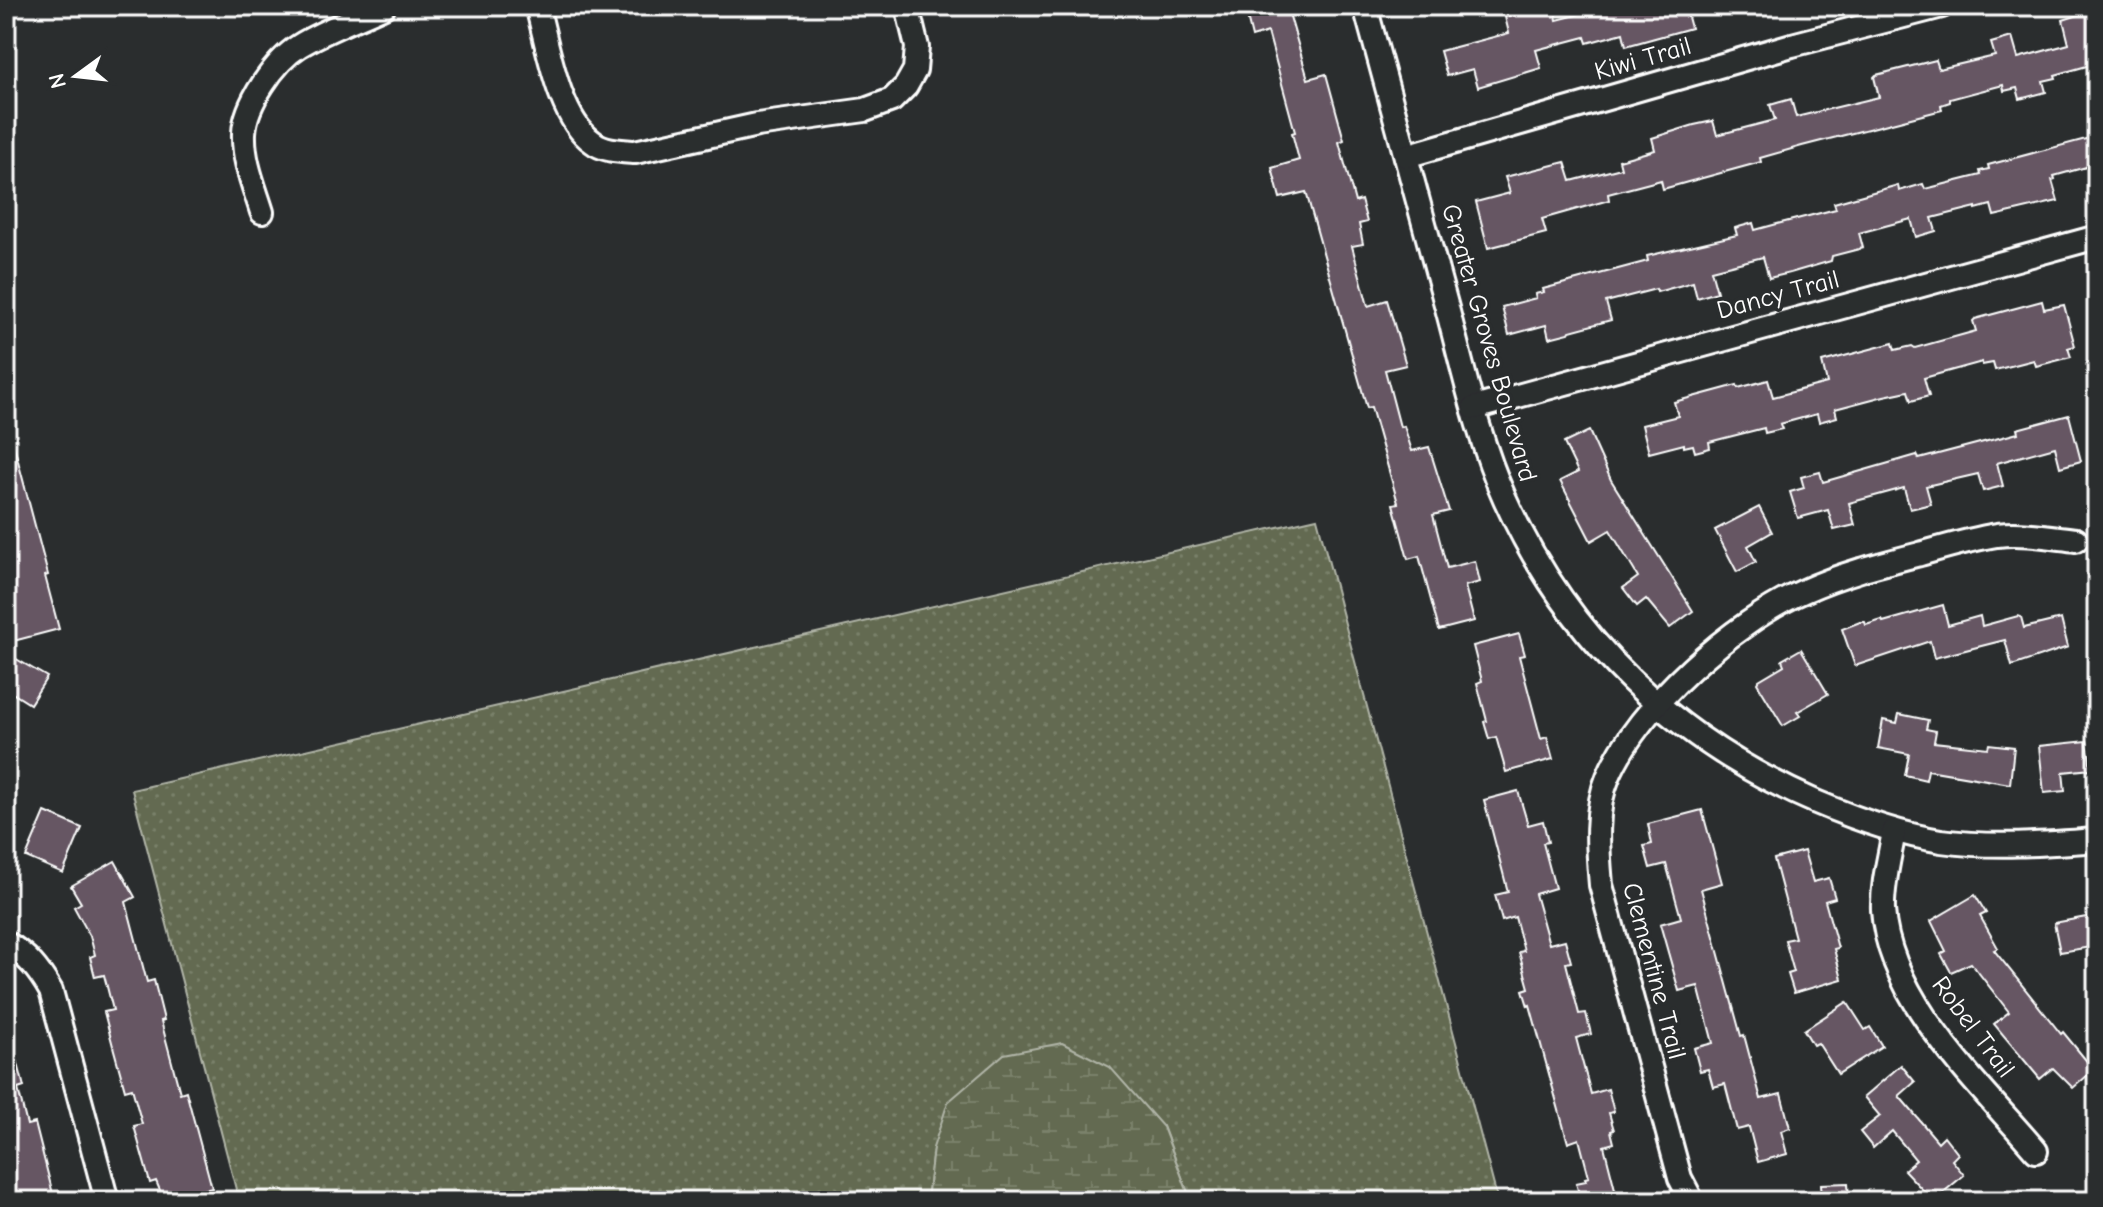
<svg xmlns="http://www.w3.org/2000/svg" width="2103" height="1207" viewBox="0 0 2103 1207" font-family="'Comic Neue',sans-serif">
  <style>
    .grass { fill: url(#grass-dots); stroke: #b1b5a8; stroke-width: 2 }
    .wetland { fill: url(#wetland-marsh); stroke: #b1b5a8; stroke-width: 2 }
    .building { fill: #665764; stroke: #fff; stroke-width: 2 }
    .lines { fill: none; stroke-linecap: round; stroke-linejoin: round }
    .minor-casing { stroke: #fff; stroke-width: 28 }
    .minor { stroke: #2a2d2e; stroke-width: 22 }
    .labels { text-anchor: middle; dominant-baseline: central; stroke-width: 7; stroke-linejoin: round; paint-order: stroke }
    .street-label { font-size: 26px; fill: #fff; stroke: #2a2d2e }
  </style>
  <defs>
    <pattern id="grass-dots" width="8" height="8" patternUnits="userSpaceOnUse" patternTransform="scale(2)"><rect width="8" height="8" fill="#636b51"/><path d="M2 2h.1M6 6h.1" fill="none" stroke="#7a816b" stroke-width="1.8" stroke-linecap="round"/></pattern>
    <pattern id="wetland-marsh" width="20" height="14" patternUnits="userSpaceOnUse" patternTransform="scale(2)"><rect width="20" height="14" fill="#636b51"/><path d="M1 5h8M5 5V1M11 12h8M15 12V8" fill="none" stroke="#7a816b"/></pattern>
  </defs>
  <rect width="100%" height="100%" fill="#2a2d2e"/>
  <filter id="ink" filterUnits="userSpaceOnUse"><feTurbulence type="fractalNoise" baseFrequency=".0125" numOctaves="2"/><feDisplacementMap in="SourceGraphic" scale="16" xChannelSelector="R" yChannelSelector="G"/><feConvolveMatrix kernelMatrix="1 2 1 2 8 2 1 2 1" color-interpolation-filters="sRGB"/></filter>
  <g filter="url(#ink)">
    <path class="grass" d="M1317 518 1498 1201H1191L1163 1126 933 1148 927 1201H239L132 790Z"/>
    <path class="wetland" d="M1062 1043 1110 1067 1163 1127 1191 1201H927L933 1148 948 1102 1004 1054Z"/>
    <g class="building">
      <path d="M1255 6H1287L1308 79 1326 74 1344 140 1339 142 1355 202 1361 200 1367 222 1359 224 1363 244 1352 246 1368 306 1387 300 1406 365 1385 370 1400 427 1404 426 1412 451 1429 447 1449 511 1433 515 1447 568 1475 561 1480 582 1465 586 1474 621 1439 630 1419 556 1408 559 1393 504 1398 503 1371 407 1367 408 1306 192 1280 198 1272 168 1299 160 1292 133 1295 132 1268 32 1252 37 1245 9Z"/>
      <path d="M1545 6H1554L1557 20 1592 11 1591 6H1685L1691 28 1626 46 1623 33 1587 43 1585 37 1536 50 1541 68 1478 87 1473 69 1447 76 1440 51 1509 33 1505 17Z"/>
      <path d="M2097 9V49L2091 51 2094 64 2055 75 2056 78 2043 81 2046 92 2020 99 2017 88 2004 91 2003 85 1950 99V102L1941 105 1942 110 1802 146 1760 158 1761 162 1688 182 1663 189 1661 180 1608 194 1609 200 1542 219 1546 233 1488 248 1476 202 1510 193 1505 177 1565 162 1571 181 1621 168 1619 160 1655 150 1652 138 1694 125 1713 121 1717 135 1775 120 1770 105 1791 99 1796 117 1879 97 1874 77 1876 75 1936 60 1939 69 1995 56 1991 43 2012 37 2018 58 2069 44 2063 20Z"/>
      <path d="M2097 136V164L2054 176 2055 179 2052 180 2058 201 1994 216 1991 205 1976 209V207L1932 218 1936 231 1916 237 1911 219 1859 233 1863 248 1832 256 1831 261 1790 273 1769 278 1763 257 1711 270 1717 292 1697 298 1693 282 1657 292 1656 289 1606 302 1611 320 1570 331 1569 333 1549 338 1546 325 1509 335 1502 307 1536 298 1535 294 1544 292 1543 289 1648 261 1647 256 1737 235 1735 228 1753 223 1755 230 1777 224 1836 209 1834 203 1898 185 1899 191 1923 184 1925 189 1981 175 1980 171 1989 169 1988 165Z"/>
      <path d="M2042 301 2044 309 2064 305 2075 346 2068 348 2071 357 2036 366 2034 360 1995 370 1993 363 1982 365V362L1924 378 1929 396 1911 401 1908 391 1884 396 1835 409 1837 417 1819 422 1817 414 1780 424 1782 429 1765 433 1764 428 1709 442 1710 448 1695 452 1693 445 1684 447V444L1649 453 1642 425 1678 416 1674 402 1737 385 1738 388 1768 380 1773 397 1827 383 1822 362 1893 343 1895 350 1912 346 1915 348 1976 331 1973 321 1975 319Z"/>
      <path d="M2069 415 2081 461 2060 467 2055 447 1997 463 2003 486 1983 491 1978 474 1926 486 1931 504 1910 509 1904 488 1849 503 1855 525 1834 530 1828 510 1798 518 1790 492 1804 488 1801 477 1820 472 1823 482 1917 455 1919 459 2018 433 2017 429Z"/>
      <path d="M1589 431 1611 480 1693 611 1670 628 1646 599 1637 606 1623 588 1638 577 1610 530 1591 541 1560 481 1578 472 1564 443Z"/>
      <path d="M12 438 48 575 45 576 59 629 6 643V439Z"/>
      <path d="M1759 507 1772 532 1748 546 1756 562 1737 572 1715 530Z"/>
      <path d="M1943 605 1948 625 1980 616 1982 626 2018 616 2021 617 2024 628 2061 619 2068 647 2012 666 2005 640 1934 658 1930 641 1855 666 1842 629 1860 622H1865L1866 625 1882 620 1883 622Z"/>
      <path d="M1519 634 1525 655 1519 656 1541 739 1547 737 1553 759 1506 772 1496 737 1489 739 1484 722 1487 721 1477 683 1482 681 1473 646Z"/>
      <path d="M1801 649 1828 694 1797 712 1800 716 1783 726 1757 683 1759 680 1784 665 1782 660Z"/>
      <path d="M6 653 47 677 30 704 6 689Z"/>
      <path d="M1899 714 1928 720 1926 729 1936 731 1934 742 1988 748 1989 744 2014 747 2010 784 1928 770 1926 780 1905 775 1909 754 1878 748 1883 720 1897 723Z"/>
      <path d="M2087 741 2091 769 2063 772 2065 791 2044 793 2039 746Z"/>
      <path d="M1518 791 1528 825 1543 821 1548 842 1543 843 1555 888 1535 894 1549 944 1565 940 1571 962 1566 963 1579 1014 1586 1013 1591 1034 1576 1038 1591 1094 1608 1089 1614 1112 1609 1113 1614 1130 1611 1131 1614 1143 1604 1146 1618 1201H1581L1576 1183 1586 1181 1585 1178 1589 1177 1579 1139 1568 1143 1530 1005 1528 1006 1523 990 1529 988 1519 952 1524 951 1515 917 1502 921 1495 895 1508 892 1484 800Z"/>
      <path d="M1702 810 1722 883 1701 889 1741 1036 1744 1035 1761 1099 1781 1094 1790 1128 1781 1131 1787 1154 1758 1162 1749 1127 1737 1130 1725 1084 1713 1087 1708 1069 1700 1071 1694 1048 1713 1043 1698 986 1679 991 1660 924 1681 918 1666 864 1650 868 1644 846 1652 844 1648 824Z"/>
      <path d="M45 812 82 828 63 873 26 857Z"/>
      <path d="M1804 851 1813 882 1829 878 1835 898 1825 901 1838 948 1834 949 1842 979 1794 993 1788 974 1794 972 1785 940 1795 938 1774 859Z"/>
      <path d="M115 861 135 897 126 902 147 982 154 980 164 1020 161 1021 180 1093 186 1091 212 1188 164 1200 156 1181 150 1183 134 1126 142 1124 132 1088 125 1090 114 1050 104 1012 113 1010 104 975 95 977 90 957 95 955 90 936 74 907 81 903 71 886Z"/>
      <path d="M1975 895 1986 913 1980 916 1998 948 1994 950 2061 1034 2063 1032 2094 1070 2073 1088 2053 1068 2040 1079 1994 1024 2009 1012 1971 963 1951 972 1941 954 1946 951 1931 921Z"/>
      <path d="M2097 915V946L2060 952 2054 923Z"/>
      <path d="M1847 1002 1865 1030 1870 1027 1882 1046 1838 1074 1818 1043 1813 1045 1804 1030Z"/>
      <path d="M12 1040 24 1087 18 1089 27 1125 35 1123 54 1198 44 1201H6V1041Z"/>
      <path d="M1901 1065 1915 1082 1899 1096 1938 1142 1944 1136 1958 1154 1952 1160 1964 1175 1933 1201 1904 1170 1916 1160 1892 1131 1873 1148 1860 1132 1880 1116 1864 1097Z"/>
      <path d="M1848 1183 1849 1201H1822L1821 1184Z"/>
    </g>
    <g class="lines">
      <g class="minor-casing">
        <g id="minor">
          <path d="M537 6C548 45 558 118 593 142 604 151 621 151 635 152L757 125 865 110 892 100 906 86 915 70 917 47 907 6"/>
          <path d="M1365 6C1392 107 1420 207 1447 308 1464 372 1478 439 1505 499 1568 639 1675 741 1816 802 1856 819 1898 834 1941 841 1992 848 2045 844 2097 840"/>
          <path d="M1406 156 1792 45 1942 6"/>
          <path d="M262 212C254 186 243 161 244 133 245 104 275 61 299 46 325 30 356 19 384 6"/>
          <path d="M1474 408 2097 237"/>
          <path d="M1894 831C1890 856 1882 884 1883 910 1889 1001 1980 1085 2036 1151"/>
          <path d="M6 943C27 955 39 970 51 991L107 1201"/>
          <path d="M1692 1201 1680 1178 1601 885C1598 850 1594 810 1608 777 1637 707 1735 621 1804 591 1841 574 1881 564 1920 554 1945 547 1971 539 1997 535 2023 532 2050 537 2076 540"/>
        </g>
      </g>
      <use href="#minor" class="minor"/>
    </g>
  </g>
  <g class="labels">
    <g class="street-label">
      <text transform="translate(1643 59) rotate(-16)">Kiwi Trail</text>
      <text transform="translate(1778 295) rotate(-15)">Dancy Trail</text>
      <text transform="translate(1489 343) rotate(74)">Greater Groves Boulevard</text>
      <text transform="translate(1654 971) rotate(75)">Clementine Trail</text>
      <text transform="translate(1973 1027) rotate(53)">Robel Trail</text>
    </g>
  </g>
  <rect width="2103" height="1207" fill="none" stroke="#2a2d2e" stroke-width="32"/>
  <rect x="16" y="16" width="2071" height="1175" fill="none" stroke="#fff" stroke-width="3" filter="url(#ink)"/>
  <g transform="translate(76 76) rotate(255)" stroke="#2a2d2e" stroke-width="6" paint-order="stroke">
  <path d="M0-6L14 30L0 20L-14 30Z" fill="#ffffff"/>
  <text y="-12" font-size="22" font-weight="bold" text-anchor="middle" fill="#ffffff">N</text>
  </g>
</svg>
